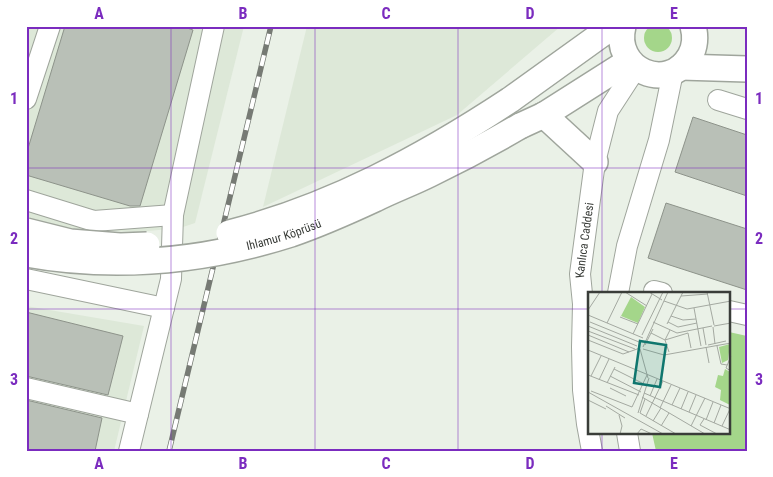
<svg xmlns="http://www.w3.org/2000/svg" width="773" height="477" viewBox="0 0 773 477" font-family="'Roboto Condensed',sans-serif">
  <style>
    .built { fill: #dde8d8 }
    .green { fill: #a4d68a }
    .building { fill: #b9c0b7; stroke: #8d938a }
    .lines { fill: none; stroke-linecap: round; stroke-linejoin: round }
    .minor-casing { stroke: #9fa59c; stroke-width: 22 }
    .tertiary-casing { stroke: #9fa59c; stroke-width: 28 }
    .minor { stroke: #fff; stroke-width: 20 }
    .tertiary { stroke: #fff; stroke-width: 25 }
    .rail-casing { stroke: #767a74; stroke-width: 5.5 }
    .rail { stroke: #fff; stroke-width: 4; stroke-dasharray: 11; stroke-linecap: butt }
    .tertiary-bridge-casing { stroke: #9fa59c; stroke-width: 28; stroke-linecap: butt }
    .tertiary-bridge { stroke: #fff; stroke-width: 25 }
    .grid { fill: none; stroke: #7b2cbf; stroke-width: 1; stroke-opacity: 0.55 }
    .labels { text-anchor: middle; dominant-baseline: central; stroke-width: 4; stroke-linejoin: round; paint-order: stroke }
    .street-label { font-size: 12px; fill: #3a3d39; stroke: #fff }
    .inset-road { fill: none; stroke: #a4a9a1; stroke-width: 1 }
    .view { fill: #0f766e; fill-opacity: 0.15; stroke: #0f766e; stroke-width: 2.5 }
    .inset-edge { fill: none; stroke: #3a3d39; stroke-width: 2.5 }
    .neatline { fill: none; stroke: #7b2cbf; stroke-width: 2 }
    .grid-label { font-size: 16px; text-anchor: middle; font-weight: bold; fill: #7b2cbf }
  </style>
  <rect width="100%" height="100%" fill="#eaf1e7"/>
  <g class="built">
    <path d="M26 26H244L195 223 180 228 137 232 88 230 49 225 26 221Z"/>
    <path d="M307 26H561L457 115 263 207Z"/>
    <path d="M26 306 144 326 114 451H26Z"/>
  </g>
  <g class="green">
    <circle cx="658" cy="38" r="14"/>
    <path d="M729 332 747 336V451H656L652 433H729Z"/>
  </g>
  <g class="building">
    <path d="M65 26H181L193 30 140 206H130L26 175V155Z"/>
    <path d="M693 117 747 135V196L675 172Z"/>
    <path d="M666 203 747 229V290L648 258Z"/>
    <path d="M26 312 123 336 108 395 26 376Z"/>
    <path d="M26 400 102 418 95 451H26Z"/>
  </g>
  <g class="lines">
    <g class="minor-casing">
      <g id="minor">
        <path d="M26 99 50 26"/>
        <path d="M718 100 747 109"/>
        <path d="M26 200 94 221 173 215"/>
        <path d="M26 279 164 308"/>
        <path d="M654 291 662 293"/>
        <path d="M618 293 627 246 659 140 673 72"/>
        <path d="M729 311 747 315"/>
        <path d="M26 388 138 414"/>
        <path d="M627 433 630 451"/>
        <path d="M129 451 171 279 173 215 214 26"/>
        <path id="s1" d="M592 451 587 424 583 390 582 347 583 304 580 274 595 162 608 111 636 68"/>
      </g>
    </g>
    <g class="tertiary-casing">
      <g id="tertiary">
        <path d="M623 26C612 70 668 94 690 56 695 47 696 37 693 26"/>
        <path d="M681 67 747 69"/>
        <path d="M510 100 613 26"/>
        <path d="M544 115 595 162"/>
        <path d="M520 126 544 115 629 61"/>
      </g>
    </g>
    <use href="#minor" class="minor"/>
    <use href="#tertiary" class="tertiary"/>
    <g class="rail-casing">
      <path id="rail" d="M169 451 271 26"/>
    </g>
    <use href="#rail" class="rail"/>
    <g class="tertiary-bridge-casing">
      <g id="tertiary-bridge">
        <path d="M26 231 70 242 120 246 147 245"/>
        <path d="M229 233C331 207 422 158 510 100"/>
        <path id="s2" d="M26 254C115 270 206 261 291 234 320 224 347 212 375 199 393 190 412 183 430 174 461 159 491 143 520 126"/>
      </g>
    </g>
    <use href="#tertiary-bridge" class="tertiary-bridge"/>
  </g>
  <path class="grid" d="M171 26V451M315 26V451M458 26V451M602 26V293M26 168H747M26 309H589M729 309H747M602 433V451"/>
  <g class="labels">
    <g class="street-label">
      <text stroke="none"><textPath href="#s2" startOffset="261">Ihlamur Köprüsü</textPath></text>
      <text stroke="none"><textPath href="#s1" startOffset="212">Kanlıca Caddesi</textPath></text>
    </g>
  </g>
  <g transform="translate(588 292)">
    <rect width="142" height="142" fill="#eaf1e7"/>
    <path d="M43 5 57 15 50 31 33 24ZM142 52 140 68 134 71 131 55ZM137 77 142 80V113L132 108 133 98 127 95 130 83 135 84Z" fill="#a4d68a"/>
    <path class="inset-road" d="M37 0 59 14M61 0 74 8M119 0 126 33M93 4 120 2M76 9 99 17 143 9M88 14 95 0M106 16 113 54M0 18 12 0M0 23 55 46M83 24 95 28 108 27M32 25 50 32M2 30 51 50M65 30 89 41 124 34M80 30 90 35 109 31M19 31 34 0M79 32 88 14M0 34 49 54M126 34 143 31M125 35 127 52M115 36 118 53M0 39 47 57M63 41 77 48 100 41M100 41 103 56M45 42 64 2M0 43 41 60M54 43 75 0M0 48 35 62 52 56M57 53 65 37M120 53 138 49M129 54 133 72 139 73M55 55 80 0M118 55 121 71M52 57 60 86M55 57 76 63 143 51M0 58 143 117M81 60 77 48 82 38M143 64 138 76 143 79M26 77 56 92M0 83 51 103M3 84 13 64M22 84 53 100M11 88 21 67M19 91 27 75M22 96 38 104M3 99 44 115 59 83M0 100 75 142M56 101 143 138M62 104 69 87M54 105 117 142M57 107 52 121 88 142M0 108 18 117M84 113 92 96M18 114 37 126M72 116 83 93M93 117 100 100M101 120 108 103M50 121 61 86M31 123 34 134 32 142M58 124 75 89M116 127 112 133 129 142M118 128 125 110M65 129 73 116M126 131 133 113M73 134 81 121M103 134 117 106M134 134 142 117M49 142 53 137 64 142"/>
    <path class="view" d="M52 49 78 53 72 95 46 91Z"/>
    <rect width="142" height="142" class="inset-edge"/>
  </g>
  <rect width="773" height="477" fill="none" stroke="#ffffff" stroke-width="55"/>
  <rect x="28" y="28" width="718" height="422" class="neatline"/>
  <g class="grid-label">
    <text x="99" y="19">A</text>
    <text x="243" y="19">B</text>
    <text x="386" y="19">C</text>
    <text x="530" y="19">D</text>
    <text x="674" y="19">E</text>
    <text x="14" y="104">1</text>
    <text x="759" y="104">1</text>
    <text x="14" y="244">2</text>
    <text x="759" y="244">2</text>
    <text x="14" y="385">3</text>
    <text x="759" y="385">3</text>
    <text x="99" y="469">A</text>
    <text x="243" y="469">B</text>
    <text x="386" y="469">C</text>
    <text x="530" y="469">D</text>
    <text x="674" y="469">E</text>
  </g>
</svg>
